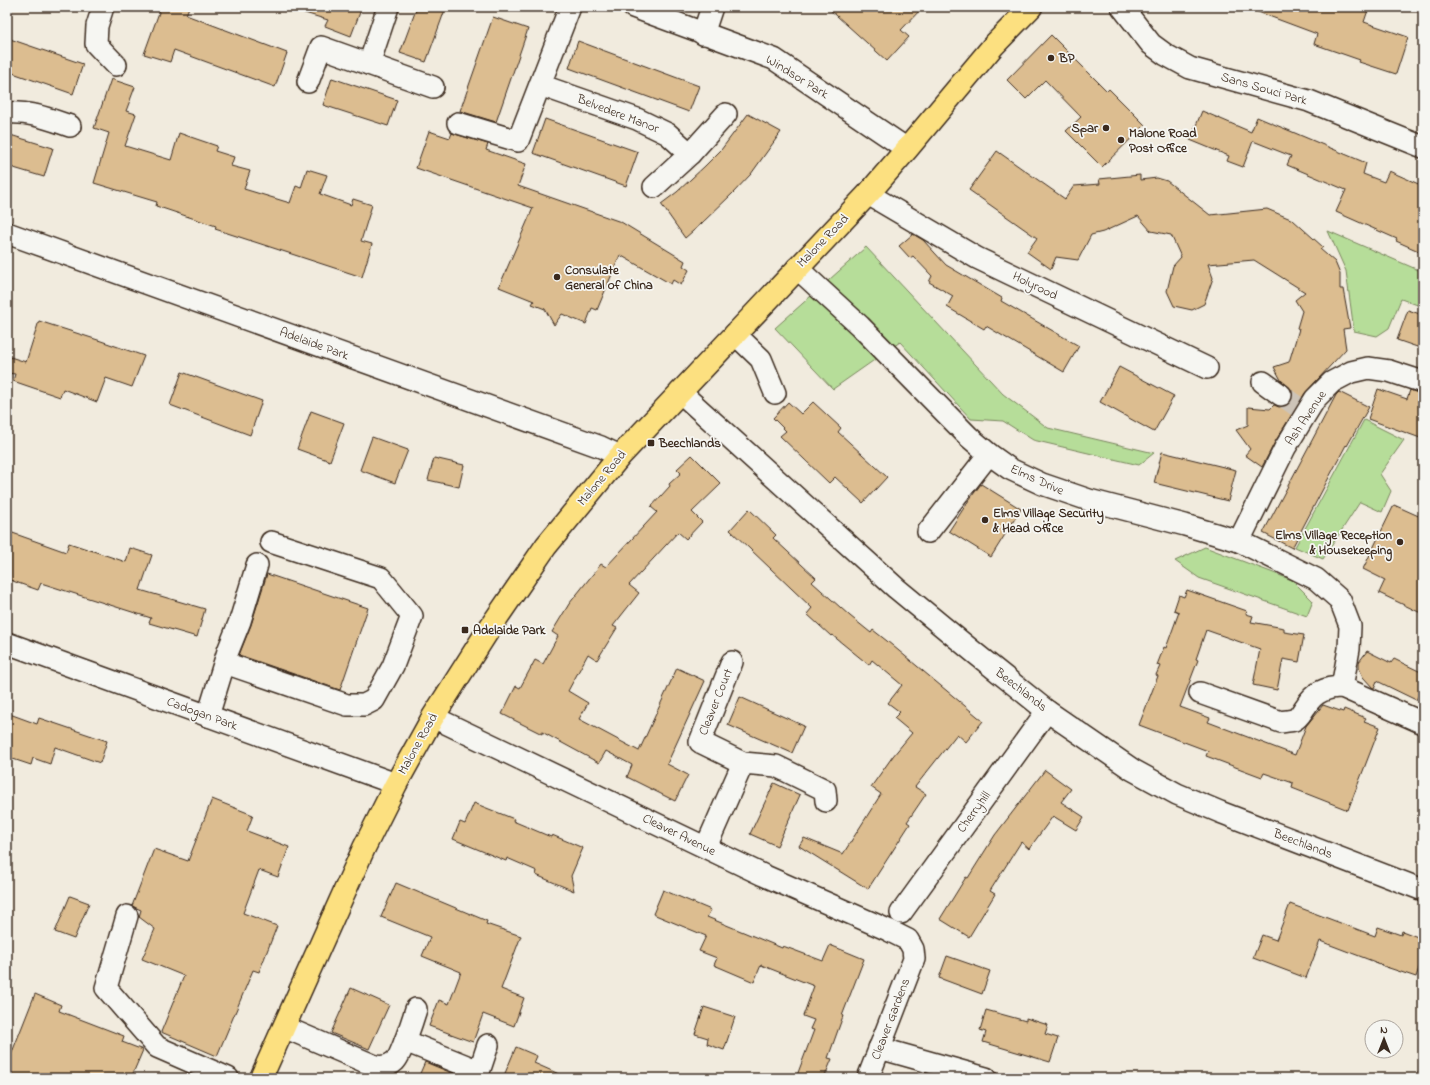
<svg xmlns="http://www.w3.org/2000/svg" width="1430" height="1085" viewBox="0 0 1430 1085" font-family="'Indie Flower',sans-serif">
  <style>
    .green { fill: #b6dd99; stroke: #78845c }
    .building { fill: #dcbd90; stroke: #3b2a1e }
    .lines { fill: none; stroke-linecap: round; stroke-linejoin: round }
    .minor-tunnel { stroke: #cdc4b8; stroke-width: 21; stroke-dasharray: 21 10; stroke-linecap: butt }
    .minor-casing { stroke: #3b2a1e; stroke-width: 24 }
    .major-casing { stroke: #3b2a1e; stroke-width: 25 }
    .minor { stroke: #f6f6f2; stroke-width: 21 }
    .major { stroke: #fce080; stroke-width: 22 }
    .poi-dot { fill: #3b2a1e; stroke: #f6f6f2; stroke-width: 1.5 }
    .labels { text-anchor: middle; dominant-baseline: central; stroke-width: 3.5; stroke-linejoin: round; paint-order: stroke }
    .poi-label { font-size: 13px; font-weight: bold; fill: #3b2a1e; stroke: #f6f6f2; text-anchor: start }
    .street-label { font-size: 13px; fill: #3b2a1e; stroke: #f6f6f2 }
  </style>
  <rect width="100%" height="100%" fill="#f1ebde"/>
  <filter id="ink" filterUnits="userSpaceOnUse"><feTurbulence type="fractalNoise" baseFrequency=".025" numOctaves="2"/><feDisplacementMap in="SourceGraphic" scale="8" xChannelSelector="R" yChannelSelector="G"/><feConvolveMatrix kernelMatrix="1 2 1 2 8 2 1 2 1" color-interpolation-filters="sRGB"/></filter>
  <g filter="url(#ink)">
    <g class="green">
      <path d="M1328 231 1423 272V307L1401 299 1389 328 1377 336 1354 331 1346 271Z"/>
      <path d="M866 247 1003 394 1048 428 1154 453 1139 465 1033 440 1003 421 971 419 900 342 833 389 775 328Z"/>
      <path d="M1364 420 1404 440 1380 474 1391 491 1382 512 1360 502 1323 559 1295 547Z"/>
      <path d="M1205 547 1292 580 1313 601 1307 616 1199 578 1175 561Z"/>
    </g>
    <g class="building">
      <path d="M161 7H189L186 15 287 53 275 87 174 50 170 62 144 54Z"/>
      <path d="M299 7H362L351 36 325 26 328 20 298 11Z"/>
      <path d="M417 7H446L426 62 400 53Z"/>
      <path d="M827 7H923L901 30 909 37 887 61Z"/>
      <path d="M1250 7H1369L1364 22 1408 37 1396 74 1359 62 1360 60 1314 44 1317 34 1250 9Z"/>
      <path d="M493 17 528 29 496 122 460 111Z"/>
      <path d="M1051 35 1107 91 1109 89 1145 125 1102 167 1066 131 1081 117 1045 80 1026 99 1007 80Z"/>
      <path d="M7 38 83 64 73 94 7 71Z"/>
      <path d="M578 41 699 86 689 112 569 68Z"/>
      <path d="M332 78 397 100 388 126 323 105Z"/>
      <path d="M111 79 135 87 126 111 136 114 125 146 171 160 179 133 217 146 215 151 234 157 231 166 250 171 244 189 290 203 296 186 301 188 307 169 327 175 320 194 351 205 353 199 372 205 361 241 372 244 362 277 215 229 216 226 156 206 157 202 94 183 109 133 94 128Z"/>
      <path d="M1202 111 1251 132 1257 117 1366 163 1363 174 1384 182 1389 171 1423 186V253L1396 241 1397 239 1336 212 1346 190 1287 165 1291 156 1253 141 1243 167 1227 161 1229 156 1190 140Z"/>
      <path d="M748 114 781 132 751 174 733 193 701 224 685 238 661 204 677 192 705 166 721 150Z"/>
      <path d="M545 119 638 152 626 186 533 153Z"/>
      <path d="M429 131 450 138 452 133 488 144 486 150 526 164 518 186 621 222 685 261 683 266 689 270 681 285 673 280 671 284 620 255 597 310 592 308 586 324 562 314 554 325 545 309 532 304 534 301 499 287 533 208 416 168Z"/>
      <path d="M7 134 53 148 44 177 7 166Z"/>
      <path d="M997 151 1065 199 1074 186 1100 184 1099 179 1140 175V180L1157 178 1167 181 1210 215 1267 209 1293 220 1323 247 1320 249 1335 262 1340 274V289H1343L1350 328 1343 329 1346 349 1305 393 1275 442 1262 467 1245 455 1250 449 1236 430 1248 425V407L1270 409 1274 405 1279 407 1286 406 1291 402 1293 396 1292 390 1281 380 1274 367 1289 362 1299 329 1297 328 1302 311 1295 300 1305 292 1254 260 1208 264 1213 278 1204 304 1192 310 1174 306 1167 291 1173 266 1181 257 1171 235 1151 231 1138 216 1103 232 1091 235 1078 260 1056 257 1051 269 1027 252 1037 238 969 190Z"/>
      <path d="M913 234 923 240 946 265 1002 298 1001 301 1079 346 1064 372 986 326 984 329 947 307 953 296 929 282 932 276 913 256 910 258 899 246Z"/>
      <path d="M1408 310 1423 315V349L1397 340Z"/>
      <path d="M39 321 101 341 144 356 132 387 106 378 97 402 63 389 60 397 13 381 15 374 7 373V356L26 362Z"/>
      <path d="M1119 367 1174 396 1154 432 1100 402Z"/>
      <path d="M182 372 262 401 250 435 170 405Z"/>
      <path d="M1378 389 1407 399 1410 390 1423 395V439L1368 419Z"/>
      <path d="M1339 392 1369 407 1347 446 1346 445 1292 548 1263 533 1336 395Z"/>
      <path d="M788 402 801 414 813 402 841 428 838 432 887 477 863 503 835 477 829 483 780 436 786 431 773 418Z"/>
      <path d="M311 411 344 423 330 461 297 449Z"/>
      <path d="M372 437 408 450 395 483 360 470Z"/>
      <path d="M1162 452 1236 470 1228 501 1154 483Z"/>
      <path d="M692 455 721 484 692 512 702 522 686 539 678 532 629 585 639 593 613 626 617 628 597 660 588 654 568 691 588 703 579 719 639 751 677 668 705 681 667 764 688 775 675 801 627 777 632 765 606 751 599 763 542 732V734L502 714 516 686 520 688 535 660 543 664 558 636 552 632 569 604 601 564 606 567 657 512 651 507 670 486 669 484 681 473 677 469Z"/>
      <path d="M434 458 464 465 459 487 428 480Z"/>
      <path d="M981 484 1021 509 991 557 949 531 969 500Z"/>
      <path d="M1394 505 1423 518V614L1379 593 1385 580 1363 569Z"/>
      <path d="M749 509 776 535 773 538 816 578 812 582 850 616 871 633 873 630 887 641 983 721 966 742 957 734 915 787 926 794 907 822 910 824 868 889 799 846 804 838 843 854 881 794 871 787 893 756 912 733 894 718 900 712 888 703 902 685 872 660 869 665 832 635 831 636 807 614 812 608 730 530Z"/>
      <path d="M7 531 66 552 69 543 126 562 130 548 152 555 140 590 205 609 197 637 149 623 151 618 41 583 38 590 7 579Z"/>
      <path d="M267 574 368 608 340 690 239 655 251 625Z"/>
      <path d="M1187 590 1247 611 1246 614 1253 616 1251 622 1284 628V632L1304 635 1299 662 1283 659 1277 690 1253 685 1260 649 1206 630 1196 659 1198 660 1180 707 1210 718 1208 722 1295 755 1306 726 1323 705 1343 712 1344 709 1366 718 1364 721 1380 727 1348 810 1292 788 1293 783 1264 773 1262 777 1206 756 1208 751 1139 725 1158 676 1156 675 1160 666 1157 665 1164 647 1166 648 1179 612 1174 610 1179 595 1184 597Z"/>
      <path d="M1367 651 1391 663 1394 659 1423 673V687L1416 700 1377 681 1374 688H1373L1363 677 1359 668V662Z"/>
      <path d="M740 697 804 726 792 753 728 725Z"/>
      <path d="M7 713 37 724 39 718 107 741 100 763 55 747 50 764 33 758 31 765 7 757Z"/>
      <path d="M1045 770 1071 789 1061 802 1084 817 1076 830 1053 816 1029 849 1021 842 990 891 995 894 969 937 940 919 966 877 968 878 995 835Z"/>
      <path d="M774 783 800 795 777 846 750 834Z"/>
      <path d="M212 799 253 815 247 831 289 847 278 877 259 870 243 913 277 926 259 972 253 970 217 1056 161 1032 184 976 142 959 155 929 139 917 141 910 132 906 154 849 188 861Z"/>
      <path d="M474 803 514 819 513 821 551 837 552 835 583 848 571 876 574 891 536 875 537 871 507 858 506 861 453 839 460 822 465 824Z"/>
      <path d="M396 883 487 921 486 924 521 936 501 989 524 998 514 1026 483 1014 473 1042 429 1026 439 1000 449 1004 461 972 422 956 430 937 381 917Z"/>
      <path d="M663 890 711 910 707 917 782 948 783 946 823 961 830 945 864 959 842 1016H843L828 1058 832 1059 824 1078H796L814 1030 810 1029 814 1020 803 1016 814 986 761 965 754 982 714 965 717 958 699 951 706 936 653 914Z"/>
      <path d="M70 896 89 903 74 939 55 932Z"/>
      <path d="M1290 904 1375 936 1378 927 1401 935 1402 931 1423 939V956L1416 977 1383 966V965L1320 941 1306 978 1253 958 1262 935 1276 940Z"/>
      <path d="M947 956 990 971 982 994 939 978Z"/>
      <path d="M351 988 389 1005 369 1049 331 1033Z"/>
      <path d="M35 994 61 1005 59 1011 124 1036 122 1042 143 1050 131 1078H7V1065Z"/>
      <path d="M704 1007 735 1017 724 1050 707 1044 708 1038 695 1034Z"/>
      <path d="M986 1010 1026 1021V1018L1048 1025 1045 1034 1058 1038 1050 1062 983 1042 986 1032 980 1030Z"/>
      <path d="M516 1047 537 1056 534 1063 568 1078H503Z"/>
      <path d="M425 1062 464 1078H418Z"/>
    </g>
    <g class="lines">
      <path class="minor-tunnel" d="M1281 395 1298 407"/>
      <g class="minor-casing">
        <g id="minor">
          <path d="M103 7 97 26 96 44 116 65"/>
          <path d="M633 7 774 59 907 149"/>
          <path d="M1122 7 1151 44 1166 55 1190 68 1309 101 1423 147"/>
          <path d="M703 34 712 7"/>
          <path d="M369 64 388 7"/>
          <path d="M308 82 321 47 433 87"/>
          <path d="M540 85 637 119 668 134 690 154"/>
          <path d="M7 113C29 111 49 119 70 126"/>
          <path d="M458 123 518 141 570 7"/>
          <path d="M654 187 690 154 726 114"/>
          <path d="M868 194 977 258 1207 368"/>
          <path d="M7 233 601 447 620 456"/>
          <path d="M797 268 860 326 969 437 989 454 1010 469 1042 484 1089 500 1185 525 1239 541 1316 579 1340 600 1350 626 1349 649 1342 687"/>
          <path d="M735 334 761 359 775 393"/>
          <path d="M1263 382 1281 395"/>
          <path d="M680 392 896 588 976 654 1047 711 1133 770 1177 794 1220 812 1423 890"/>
          <path d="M928 532 989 454"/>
          <path d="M1239 541 1285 448 1315 399 1332 382 1351 372 1368 368 1389 371 1423 382"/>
          <path d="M7 643 396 784"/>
          <path d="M732 662 700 742 743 763 776 766 825 790 826 801"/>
          <path d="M225 663 347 705H364L374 700 393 666 412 616 381 578 271 542"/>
          <path d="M1200 693 1281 722C1285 721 1290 721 1294 720 1300 717 1302 711 1306 706 1314 692 1327 687 1342 687L1423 723"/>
          <path d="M208 716 228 651 240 621 257 565"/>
          <path d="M433 717 763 875 888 930 908 940 913 949 914 959 868 1078"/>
          <path d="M706 847 743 763"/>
          <path d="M901 913 1047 711"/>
          <path d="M127 916 106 988 157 1047 228 1078"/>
          <path d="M284 1027 375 1066C382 1067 389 1067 395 1061 401 1056 413 1019 416 1009"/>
          <path d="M405 1041 479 1071"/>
          <path d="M879 1048 986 1078"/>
          <path d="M477 1078 488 1045"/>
        </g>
      </g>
      <g class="major-casing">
        <path id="major" d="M261 1078 364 848 396 784 433 717 489 629 546 546 620 456 868 194 907 149 994 45 1031 7"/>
      </g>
      <use href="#minor" class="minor"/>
      <use href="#major" class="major"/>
    </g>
  </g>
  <g class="poi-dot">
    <circle cx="1051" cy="58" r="4"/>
    <circle cx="1106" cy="128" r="4"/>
    <circle cx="1121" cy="140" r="4"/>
    <circle cx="557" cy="277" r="4"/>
    <rect x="647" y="439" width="8" height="8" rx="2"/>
    <circle cx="985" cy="520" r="4"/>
    <circle cx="1400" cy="542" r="4"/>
    <rect x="461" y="626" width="8" height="8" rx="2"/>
  </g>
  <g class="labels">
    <g class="poi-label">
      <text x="1059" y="58">BP</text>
      <text x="1098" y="128" text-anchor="end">Spar</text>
      <text x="1129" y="133">Malone Road<tspan x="1129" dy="15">Post Office</tspan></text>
      <text x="565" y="270">Consulate<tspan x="565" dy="15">General of China</tspan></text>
      <text x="659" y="443">Beechlands</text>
      <text x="993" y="513">Elms Village Security<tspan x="993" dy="15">&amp; Head Office</tspan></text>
      <text x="1392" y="535" text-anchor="end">Elms Village Reception<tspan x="1392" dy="15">&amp; Housekeeping</tspan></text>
      <text x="473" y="630">Adelaide Park</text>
    </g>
    <g class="street-label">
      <text transform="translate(797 77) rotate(32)">Windsor Park</text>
      <text transform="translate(1264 89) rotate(16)">Sans Souci Park</text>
      <text transform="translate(618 114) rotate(21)">Belvedere Manor</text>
      <text transform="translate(823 241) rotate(-46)">Malone Road</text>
      <text transform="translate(1035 286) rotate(26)">Holyrood</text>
      <text transform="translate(314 344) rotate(20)">Adelaide Park</text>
      <text transform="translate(1306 418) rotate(-56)">Ash Avenue</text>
      <text transform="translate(602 478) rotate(-50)">Malone Road</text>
      <text transform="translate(1037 480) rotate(24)">Elms Drive</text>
      <text transform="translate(1021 690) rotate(38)">Beechlands</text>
      <text transform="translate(716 702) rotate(-68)">Cleaver Court</text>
      <text transform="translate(202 714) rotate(20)">Cadogan Park</text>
      <text transform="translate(418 744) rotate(-61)">Malone Road</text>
      <text transform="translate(974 812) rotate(-54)">Cherryhill</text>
      <text transform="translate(679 835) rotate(26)">Cleaver Avenue</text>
      <text transform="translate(1303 844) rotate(21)">Beechlands</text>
      <text transform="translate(891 1019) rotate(-69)">Cleaver Gardens</text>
    </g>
  </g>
  <rect width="1430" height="1085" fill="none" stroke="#f6f6f2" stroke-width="24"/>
  <rect x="12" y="12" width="1406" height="1061" fill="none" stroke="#3b2a1e" stroke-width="1.5" filter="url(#ink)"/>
  <g transform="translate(1384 1039)"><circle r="19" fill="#f6f6f2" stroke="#aba49d"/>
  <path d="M0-3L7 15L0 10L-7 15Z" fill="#3b2a1e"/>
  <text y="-6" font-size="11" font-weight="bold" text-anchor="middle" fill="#3b2a1e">N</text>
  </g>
</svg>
